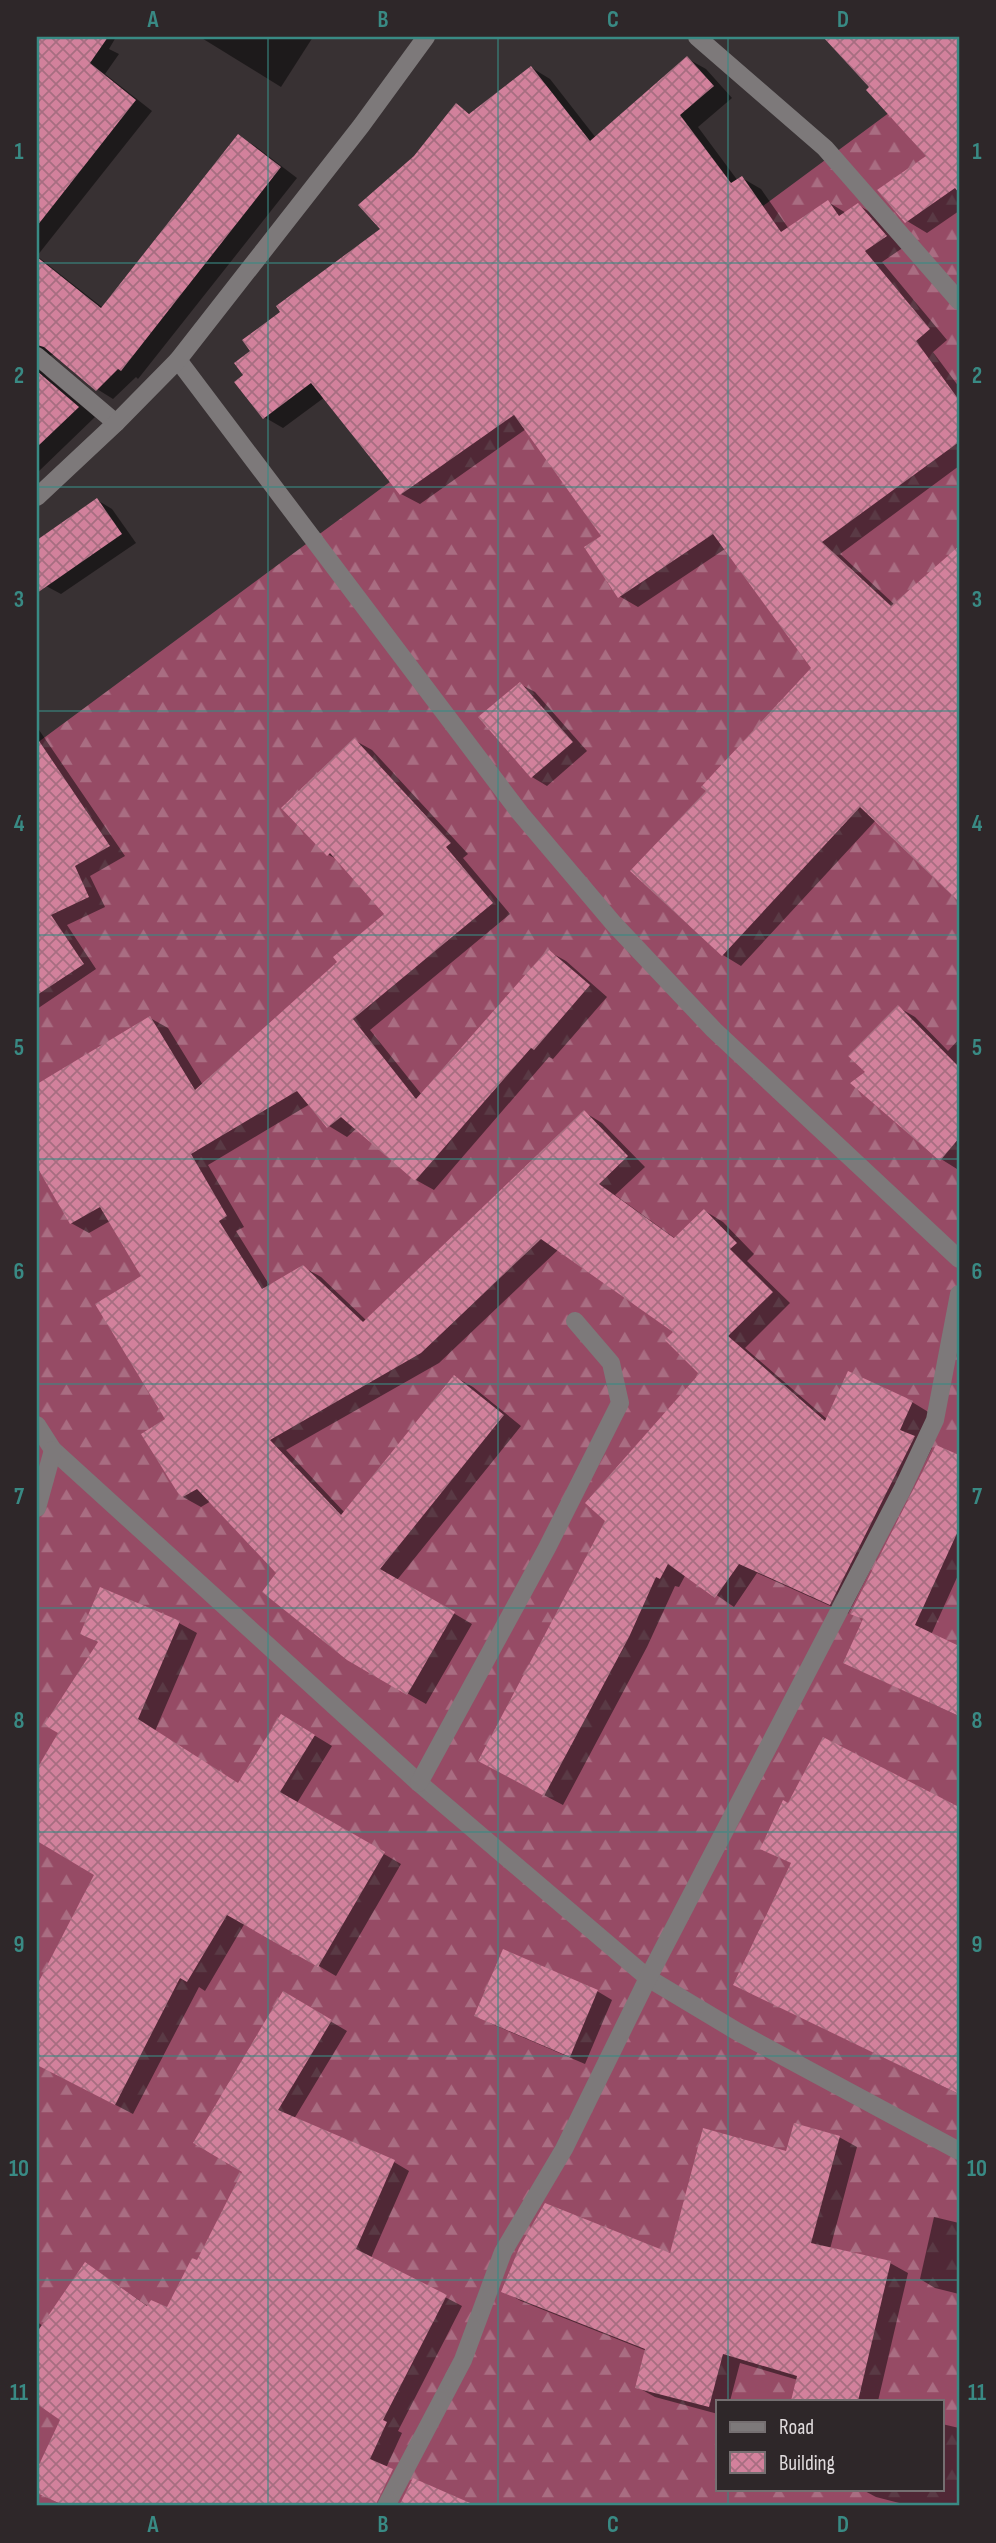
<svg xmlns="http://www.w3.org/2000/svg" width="996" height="2543" viewBox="0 0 996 2543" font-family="'Sofia Sans Condensed',sans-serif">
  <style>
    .forest { fill: url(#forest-firs); fill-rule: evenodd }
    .shadow { fill: #0007 }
    .building { fill: url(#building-cross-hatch) }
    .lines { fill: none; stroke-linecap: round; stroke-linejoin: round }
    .minor { stroke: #7d797a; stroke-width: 18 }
    .grid { fill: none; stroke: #398a84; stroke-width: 2; stroke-opacity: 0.55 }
    .neatline { fill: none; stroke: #398a84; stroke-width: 2.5 }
    .grid-label { font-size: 23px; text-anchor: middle; font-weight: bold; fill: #398a84 }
  </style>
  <defs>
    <pattern id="forest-firs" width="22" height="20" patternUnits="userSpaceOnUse" patternTransform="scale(1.75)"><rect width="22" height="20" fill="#964b65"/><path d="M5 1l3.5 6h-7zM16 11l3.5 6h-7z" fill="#a96d82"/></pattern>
    <pattern id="building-cross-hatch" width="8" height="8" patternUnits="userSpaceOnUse" patternTransform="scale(1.75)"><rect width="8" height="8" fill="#d2819c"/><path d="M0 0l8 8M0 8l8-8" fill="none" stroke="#a76e81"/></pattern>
  </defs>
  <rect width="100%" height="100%" fill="#383133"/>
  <path class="forest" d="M959 61V2506H37V743ZM718 2401H942V2489H718Z"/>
  <g class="shadow">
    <path d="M37 37H116L109 49 119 54 105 74 152 111 37 256 103 308 239 136 255 146 297 178 138 379 136 377 113 399 97 389 55 354 46 357 42 365 46 376 95 417 37 473Z"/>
    <path d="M200 37H313L281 87Z"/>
    <path d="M858 37H959V80L944 98 959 107V211L927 233 907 221 928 156 841 53Z"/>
    <path d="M688 59 706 69 732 98 698 127 738 181 742 178 761 189 789 229 828 202 846 213 858 205 877 216 904 247 882 262 947 340 933 352 959 387V466L840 554 895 605 959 548V899L876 820 741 966 723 955 709 791 814 668 725 549 638 607 619 596 603 536 526 429 420 504 401 494 325 397 283 428 264 417 245 375 253 351 282 312 382 230 415 158 456 106 471 114 532 68 550 79 596 138Z"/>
    <path d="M97 500 112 509 136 543 61 594 46 586 37 572V542Z"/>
    <path d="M520 684 535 692 587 751 547 786 532 777Z"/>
    <path d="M37 727 125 856 90 876 105 907 67 925 96 969 37 1009Z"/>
    <path d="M354 740 372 750 468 854 463 858 510 914 370 1030 422 1095 548 951 566 961 607 997 553 1059 549 1057 434 1190 416 1180 357 1128 347 1137 329 1126 310 1104 208 1165 244 1227 236 1231 270 1286 303 1267 321 1277 367 1321 584 1112 602 1123 645 1167 615 1195 676 1239 705 1211 723 1222 754 1254 747 1261 790 1303 745 1348 828 1420 912 1402 930 1413 918 1440 932 1448 848 1614 757 1573 734 1607 686 1574 679 1587 675 1586 647 1647 563 1805 498 1771 702 1373 675 1332 559 1249 439 1363 286 1450 345 1513 455 1377 473 1387 521 1426 397 1580 472 1624 426 1704 348 1659 279 1573 211 1501 201 1507 183 1497 143 1277 110 1221 89 1233 71 1223 42 1173 37 1170V1086L150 1018 168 1028 203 1085 339 962 387 914 340 861 329 855 284 808Z"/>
    <path d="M898 1007 915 1017 948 1051 959 1039V1166L957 1169 941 1159 868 1072Z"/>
    <path d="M937 1447 959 1457V1573L931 1635 959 1648V1716L862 1671 864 1620 853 1613Z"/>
    <path d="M179 1623 197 1633 155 1731 239 1785 299 1726 332 1746 297 1803 401 1864 336 1976 245 1923 205 1991 199 1987 133 2114 37 2064V1989L96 1874 37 1839V1773L60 1733 99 1643 82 1633Z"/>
    <path d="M824 1739 959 1809V2094L735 1985 793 1864 763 1848 789 1805Z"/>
    <path d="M597 1991 612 2000 585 2064 492 2024 477 2015Z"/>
    <path d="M284 1994 347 2031 294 2119 394 2162 409 2171 371 2258 462 2306 398 2431 402 2433 381 2479 371 2475 356 2506H64L37 2492V2473L63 2420 37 2402V2322L43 2326 101 2274 149 2307 168 2310 197 2263 244 2171Z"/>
    <path d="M839 2137 857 2147 830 2249 890 2263 908 2273 878 2401H793L798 2380 740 2363 730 2401H718V2414L655 2397 637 2387 647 2351 521 2301 503 2291 671 2256 788 2153Z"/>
    <path d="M934 2217 959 2223V2294L935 2288 920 2279Z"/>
    <path d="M942 2424 959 2428V2506H911L876 2497 861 2489H942Z"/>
  </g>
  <g class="building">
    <path d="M37 37H108L90 63 136 100 37 226Z"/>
    <path d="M823 37H959V193L955 188 905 223 877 190 926 156 866 90 869 87Z"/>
    <path d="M687 56 714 86 680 115 731 183 742 176 781 232 828 200 839 216 858 203 887 236 865 251 930 329 916 341 959 400V442L822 542 891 606 959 546V902L860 807 722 956 630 871 706 791 701 787 811 668 713 534 618 598 584 547 601 536 514 415 400 495 311 383 263 419 234 382 243 375 234 363 250 351 242 340 280 312 276 306 380 229 358 205 414 156 456 103 469 114 531 66 590 141Z"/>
    <path d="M238 134 281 167 121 371 118 369 96 391 44 347 37 345V257L101 308Z"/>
    <path d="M37 371 79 407 37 447Z"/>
    <path d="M97 498 122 534 37 593V540Z"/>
    <path d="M520 682 573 742 531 778 478 717Z"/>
    <path d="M37 738 110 846 75 866 89 897 51 915 84 964 37 995Z"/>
    <path d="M354 738 451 843 446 847 493 903 353 1019 416 1099 548 949 590 985 534 1050 531 1048 415 1181 341 1117 327 1128 297 1091 191 1154 227 1216 219 1221 262 1289 303 1265 363 1322 584 1110 628 1156 599 1184 674 1238 704 1209 737 1243 730 1249 773 1292 728 1336 825 1421 848 1371 913 1401 900 1430 915 1436 830 1605 739 1564 715 1598 668 1564 660 1579 656 1577 629 1637 544 1796 478 1761 605 1521 585 1503 699 1374 665 1340 673 1332 541 1239 421 1353 270 1440 341 1515 454 1375 504 1415 380 1569 455 1612 407 1695 347 1660 262 1592 276 1573 197 1489 181 1498 141 1434 165 1419 95 1304 141 1276 100 1207 70 1224 37 1167V1084L150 1016 195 1090 337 962 333 957 384 914 330 853 327 856 281 808Z"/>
    <path d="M898 1005 959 1067V1138L940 1161 850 1083 865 1072 848 1056Z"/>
    <path d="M936 1445 959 1455V1529L915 1625 959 1646V1716L843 1663 863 1619 850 1614Z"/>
    <path d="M100 1587 180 1621 138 1719 238 1783 281 1714 315 1735 280 1792 385 1852 318 1967 227 1915 187 1982 180 1978 115 2105 37 2065V1985L94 1875 37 1841V1769L58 1733 44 1725 98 1642 80 1634Z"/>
    <path d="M823 1737 959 1807V2094L733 1985 791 1863 760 1849 783 1800 788 1803Z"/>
    <path d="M503 1949 598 1990 570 2057 474 2016Z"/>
    <path d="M283 1991 332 2020 278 2110 395 2160 356 2249 447 2295 383 2420 387 2422 370 2459 393 2469 375 2506H65L37 2493V2469L60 2420 37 2404V2332L85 2262 147 2306 151 2300 167 2307 192 2258 197 2260 242 2172 193 2143Z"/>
    <path d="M794 2123 840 2136 811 2243 891 2261 858 2401H791L797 2376 723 2354 709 2407 635 2388 645 2349 501 2292 519 2248 545 2203 670 2253 703 2128 786 2151Z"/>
    <path d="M413 2478 477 2506H399Z"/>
  </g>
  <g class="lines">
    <g class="minor">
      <path d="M697 37 825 148 959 301"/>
      <path d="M37 356 116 423"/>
      <path d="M178 360 520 813 614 924 714 1030 959 1259"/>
      <path d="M37 497 116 423 178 360 361 126 426 37"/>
      <path d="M37 1425 53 1450 419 1783 648 1978 738 2032 959 2151"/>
      <path d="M37 1508 53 1450"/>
      <path d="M419 1783 547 1548 620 1403 611 1363 575 1321"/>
      <path d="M386 2506 463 2360 503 2252 564 2149 648 1978 902 1490 935 1420 959 1294"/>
    </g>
  </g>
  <path class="grid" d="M268 37V2506M498 37V2506M728 37V2401M37 263H959M37 487H959M37 711H959M37 935H959M37 1159H959M37 1384H959M37 1608H959M37 1832H959M37 2056H959M37 2280H959M728 2489V2506"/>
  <rect width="996" height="2543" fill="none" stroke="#2e2729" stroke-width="77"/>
  <rect x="716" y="2400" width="228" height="91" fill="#2e2729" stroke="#756f71" stroke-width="2"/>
  <rect x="730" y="2422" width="35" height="10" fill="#7d797a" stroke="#756f71" stroke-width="2"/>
  <text x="779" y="2434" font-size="21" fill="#e0dbdd">Road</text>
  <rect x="730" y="2452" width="35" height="21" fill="url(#building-cross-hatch)" stroke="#756f71" stroke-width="2"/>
  <text x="779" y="2470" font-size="21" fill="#e0dbdd">Building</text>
  <rect x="38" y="38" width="920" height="2466" class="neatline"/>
  <g class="grid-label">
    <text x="153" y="27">A</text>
    <text x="383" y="27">B</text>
    <text x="613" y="27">C</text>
    <text x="843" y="27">D</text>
    <text x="19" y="159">1</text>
    <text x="977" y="159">1</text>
    <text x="19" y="383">2</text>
    <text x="977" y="383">2</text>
    <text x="19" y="607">3</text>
    <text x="977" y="607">3</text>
    <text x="19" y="831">4</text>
    <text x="977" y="831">4</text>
    <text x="19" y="1055">5</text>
    <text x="977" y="1055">5</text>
    <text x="19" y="1279">6</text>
    <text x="977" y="1279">6</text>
    <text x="19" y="1504">7</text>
    <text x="977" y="1504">7</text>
    <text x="19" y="1728">8</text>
    <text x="977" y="1728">8</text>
    <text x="19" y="1952">9</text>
    <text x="977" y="1952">9</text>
    <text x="19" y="2176">10</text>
    <text x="977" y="2176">10</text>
    <text x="19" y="2400">11</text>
    <text x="977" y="2400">11</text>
    <text x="153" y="2532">A</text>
    <text x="383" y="2532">B</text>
    <text x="613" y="2532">C</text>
    <text x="843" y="2532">D</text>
  </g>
</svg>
